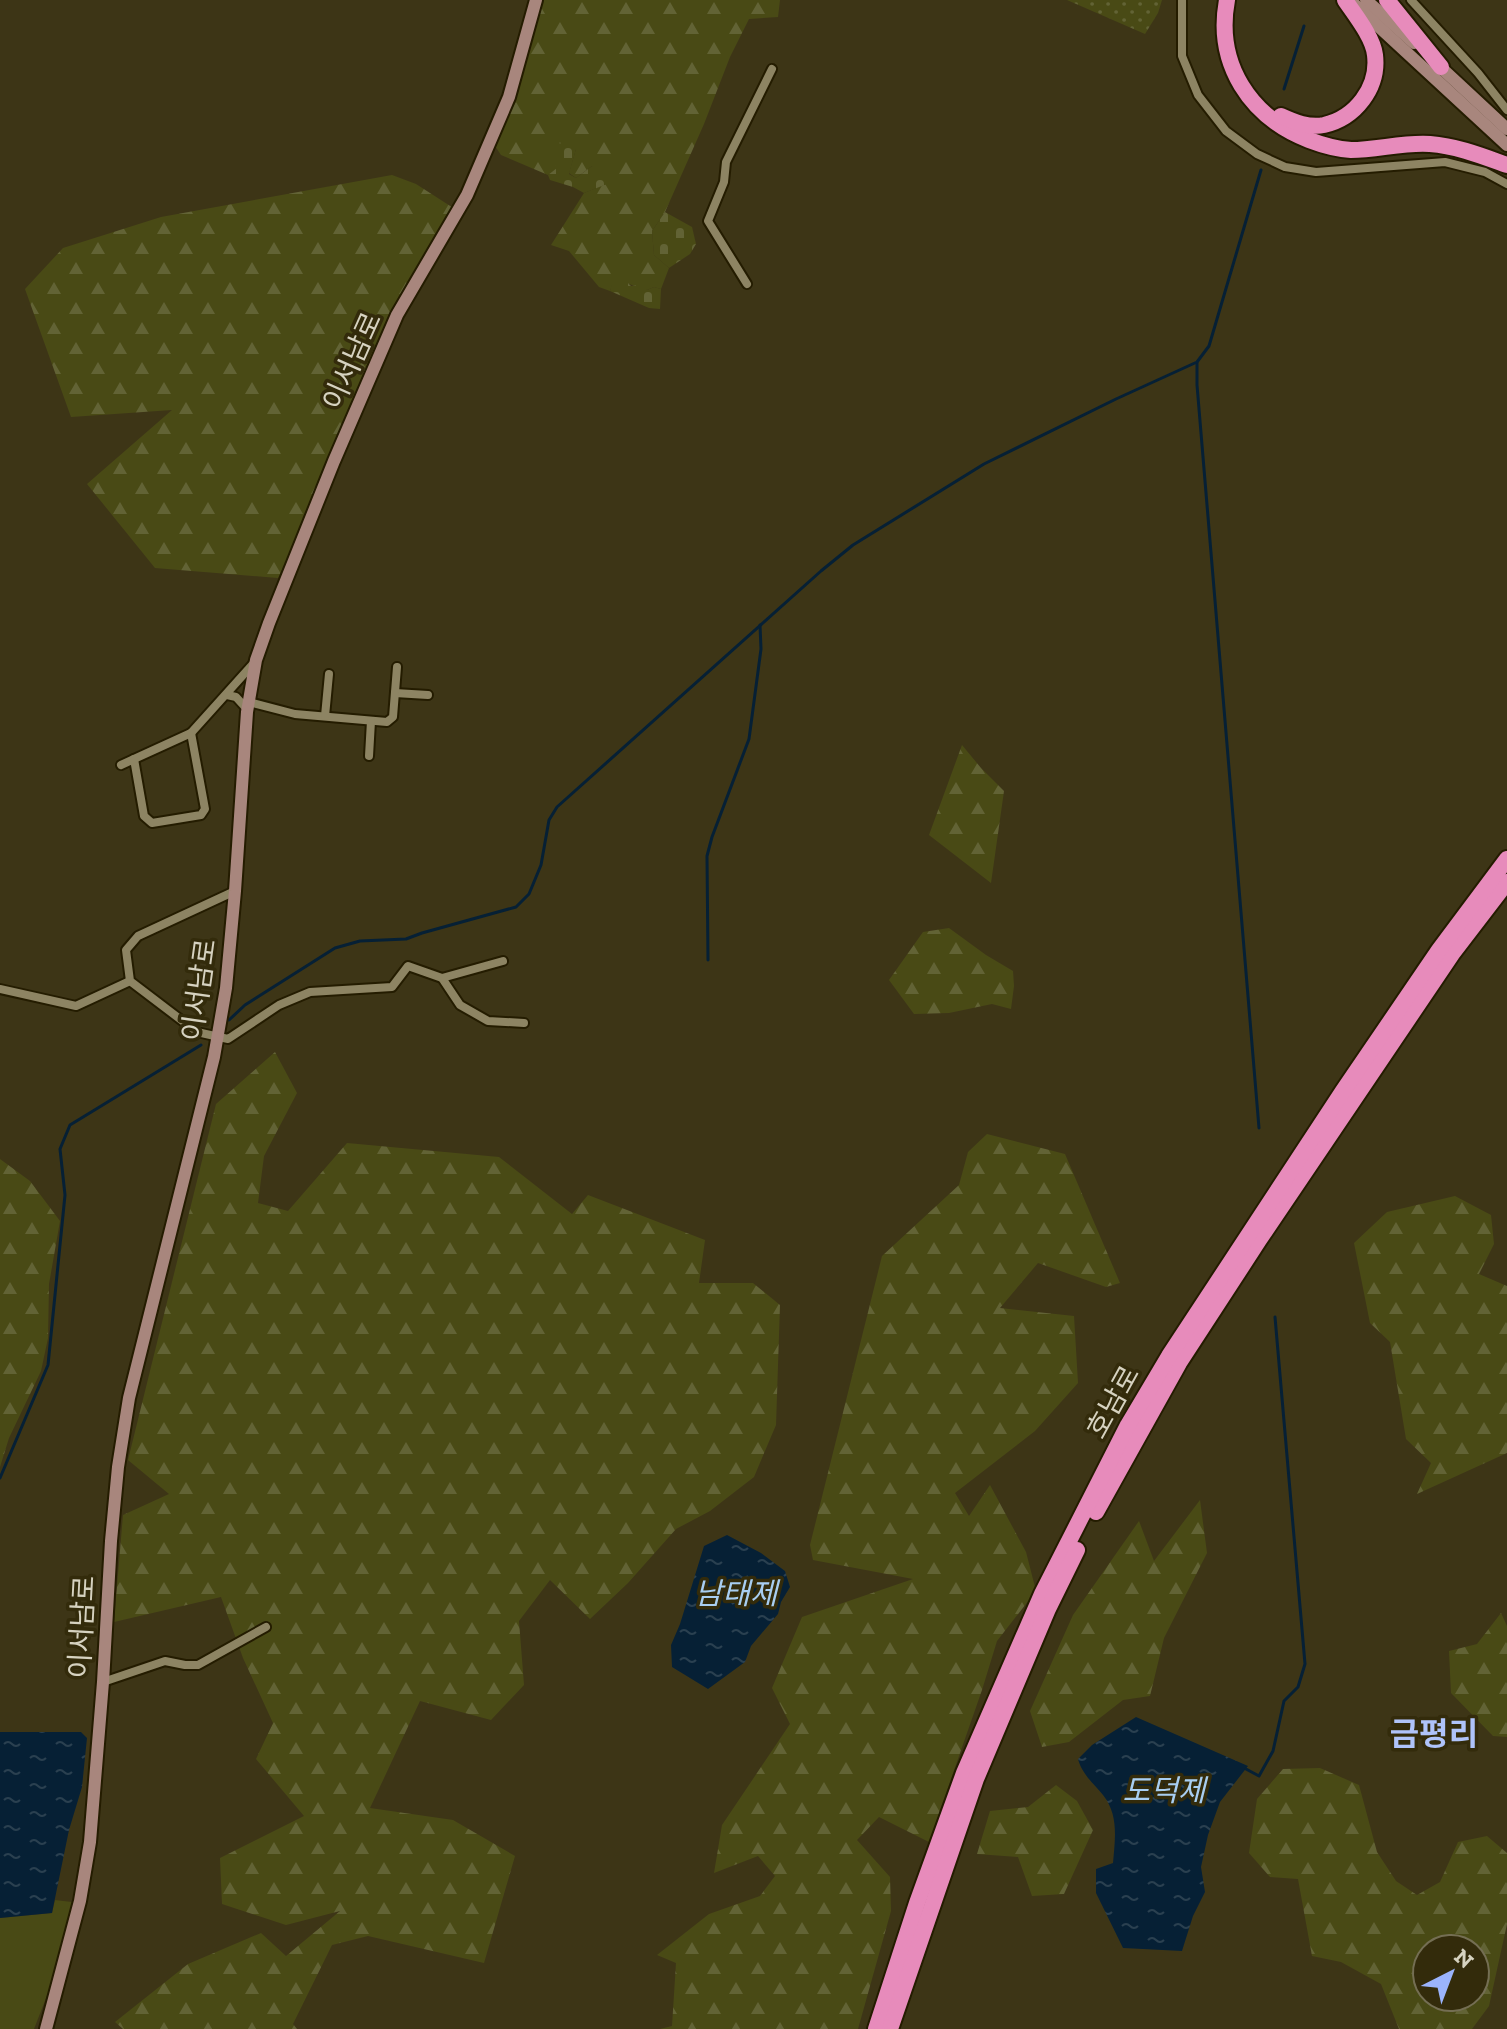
<svg xmlns="http://www.w3.org/2000/svg" width="1507" height="2029" viewBox="0 0 1507 2029" font-family="'Zilla Slab','Noto Sans KR',serif">
  <style>
    .grass { fill: url(#grass-dots) }
    .forest { fill: url(#forest-firs); fill-rule: evenodd }
    .cemetery { fill: url(#cemetery-stones) }
    .garden { fill: #494a15 }
    .water { fill: url(#water-ripples) }
    .lines { fill: none; stroke-linecap: round; stroke-linejoin: round }
    .stream { stroke: #062035; stroke-width: 3 }
    .street-casing { stroke: #241c00; stroke-width: 12 }
    .secondary-casing { stroke: #241c00; stroke-width: 16 }
    .highway-casing { stroke: #241c00; stroke-width: 20 }
    .street { stroke: #8d8463; stroke-width: 8 }
    .secondary { stroke: #a8867d; stroke-width: 12 }
    .highway { stroke: #e78bbb; stroke-width: 16 }
    .labels { text-anchor: middle; dominant-baseline: central; stroke-width: 7; stroke-linejoin: round; paint-order: stroke }
    .street-label { font-size: 28px; fill: #d6d2c0; stroke: #332b0b }
    .water-label { font-size: 30px; font-style: italic; fill: #a8cef1; stroke: #332b0b }
    .quarter-label { font-size: 32px; font-weight: bold; fill: #afc3f9; stroke: #332b0b }
  </style>
  <defs>
    <pattern id="grass-dots" width="8" height="8" patternUnits="userSpaceOnUse" patternTransform="scale(2)"><rect width="8" height="8" fill="#494a15"/><path d="M2 2h.1M6 6h.1" fill="none" stroke="#626335" stroke-width="1.8" stroke-linecap="round"/></pattern>
    <pattern id="forest-firs" width="22" height="20" patternUnits="userSpaceOnUse" patternTransform="scale(2)"><rect width="22" height="20" fill="#494a15"/><path d="M5 1l3.5 6h-7zM16 11l3.5 6h-7z" fill="#626335"/></pattern>
    <pattern id="cemetery-stones" width="16" height="16" patternUnits="userSpaceOnUse" patternTransform="scale(2)"><rect width="16" height="16" fill="#494a15"/><path d="M2 7V4a2 2 0 0 1 4 0v3zM10 15v-3a2 2 0 0 1 4 0v3z" fill="#626335"/></pattern>
    <pattern id="water-ripples" width="26" height="14" patternUnits="userSpaceOnUse" patternTransform="scale(2)"><rect width="26" height="14" fill="#062035"/><path d="M2 4q2-2 4 0t4 0M15 11q2-2 4 0t4 0" fill="none" stroke="#2a4050"/></pattern>
  </defs>
  <rect width="100%" height="100%" fill="#3d3516"/>
  <path class="grass" d="M1067 0H1162L1158 13 1145 34Z"/>
  <g class="forest">
    <path d="M542 0H780L778 17 749 19 730 57 704 124 665 212 652 231 654 255 669 268 661 289 654 287 647 290 614 279 610 291 599 287 569 251 551 245 584 193 606 184 592 166 576 178 569 173 576 149 558 168 548 175 501 155 495 146 513 98Z"/>
    <path d="M392 175 416 184 458 211 397 315 334 461 278 578 155 568 87 484 172 410 71 417 25 289 63 248 161 217Z"/>
    <path d="M962 745 981 768 1004 791 991 883 929 835Z"/>
    <path d="M949 928 986 955 1013 971 1014 986 1011 1009 992 1004 949 1013 914 1014 889 980 923 932Z"/>
    <path d="M275 1052 297 1093 264 1156 258 1203 288 1211 347 1143 499 1157 572 1214 588 1195 705 1240 699 1283H753L780 1305 776 1425 754 1477 710 1511 676 1529 628 1583 590 1619 550 1580 519 1621 524 1685 491 1720 420 1701 370 1808 453 1820 515 1856 484 1963 368 1936 332 1945 293 2024 297 2029H123L115 2022 188 1964 261 1933 286 1956 340 1911 286 1925 222 1904 220 1858 304 1816 256 1759 273 1723 243 1658 221 1597 114 1622 123 1515 169 1494 128 1460 216 1104Z"/>
    <path d="M987 1134 1065 1154 1120 1283 1106 1287 1038 1263 1000 1308 1074 1316 1078 1383 1035 1431 955 1493 969 1516 990 1485 1026 1552 1036 1591 997 1641 982 1690 929 1842 879 1817 857 1840 890 1877 891 1911 858 2029H660L672 2026 676 1963 657 1955 709 1914 760 1896 775 1876 758 1856 714 1873 722 1825 790 1724 772 1688 802 1617 913 1579 813 1560 810 1545 882 1256 959 1185 968 1152Z"/>
    <path d="M0 1159 30 1181 60 1221 49 1284 48 1338 41 1371 9 1438 0 1467Z"/>
    <path d="M1455 1196 1491 1215 1494 1244 1479 1274 1507 1286V1453L1417 1494 1431 1463 1406 1439 1390 1342 1370 1323 1354 1243 1387 1212Z"/>
    <path d="M1200 1500 1207 1553 1164 1638 1150 1696 1123 1700 1069 1742 1042 1747 1030 1711 1073 1615 1139 1521 1154 1561Z"/>
    <path d="M1501 1613 1507 1626V1737L1493 1736 1451 1693 1449 1651 1477 1644Z"/>
    <path d="M1320 1768 1359 1785 1377 1852 1396 1881 1417 1895 1440 1882 1458 1842 1487 1836 1507 1853V1924L1489 2006 1472 2029H1399L1381 1984 1341 1962 1312 1956 1298 1879 1270 1877 1249 1853 1257 1799 1283 1769ZM1427 1949H1475V1997H1427Z"/>
    <path d="M1056 1785 1077 1801 1093 1830 1064 1894 1032 1896 1018 1857 977 1854 990 1811 1028 1807Z"/>
  </g>
  <g class="cemetery">
    <path d="M555 143 569 144 576 149 569 174 576 178 592 166 600 168 607 184 584 193 573 187 550 180 548 175 557 168 552 157Z"/>
    <path d="M665 212 692 227 696 244 690 254 669 268 654 255 652 231Z"/>
    <path d="M613 279H624L631 286 641 285 647 290 654 287 661 289 660 309 649 308 610 291Z"/>
  </g>
  <path class="garden" d="M55 1900 72 1902 50 1988 34 2029H0V1918L52 1913Z"/>
  <g class="water">
    <path d="M727 1535 761 1553 785 1571 790 1587 781 1602 778 1614 751 1646 745 1662 708 1689 672 1667 671 1645 680 1624 704 1546Z"/>
    <path d="M1136 1717 1248 1766 1220 1802 1208 1835 1201 1867 1205 1892 1193 1916 1182 1951 1123 1948 1096 1893V1869L1113 1863C1115 1839 1119 1815 1103 1795 1093 1783 1082 1774 1078 1759L1092 1745Z"/>
    <path d="M0 1732H81L87 1738 82 1787 69 1830 52 1913 0 1918Z"/>
  </g>
  <g class="lines">
    <g class="stream">
      <path d="M1284 89 1304 26"/>
      <path d="M1197 363V385L1259 1128"/>
      <path d="M708 960 707 856 712 837 749 739 761 649 760 625"/>
      <path d="M229 1020 245 1005 335 948 360 941 406 939 422 933 516 907 529 894 541 865 549 820 557 807 821 571 853 545 984 464 1116 399 1197 362 1209 346 1261 170"/>
      <path d="M0 1478 48 1365 65 1195 60 1149 70 1125 201 1045"/>
      <path d="M1246 1769 1259 1776 1273 1751 1284 1701 1298 1687 1305 1664 1275 1317"/>
    </g>
    <g class="street-casing">
      <g id="street">
        <path d="M1182 0V56L1198 95 1226 131 1257 154 1285 167 1316 172 1445 162 1485 172 1507 184"/>
        <path d="M1411 0 1478 73 1507 110"/>
        <path d="M747 284 708 221 724 182 726 162 772 69"/>
        <path d="M395 693 428 695"/>
        <path d="M227 695 236 697 247 709"/>
        <path d="M249 702 295 714 387 722 393 717 397 667"/>
        <path d="M325 716 329 674"/>
        <path d="M369 756 371 721"/>
        <path d="M134 759 144 816 152 823 201 815 205 809 191 733"/>
        <path d="M121 765 191 733 253 664"/>
        <path d="M235 891 138 936 126 950 130 981 197 1032 228 1039 279 1005 310 992 392 987 408 966 442 978 460 1005 488 1021 524 1023"/>
        <path d="M442 978 503 961"/>
        <path d="M0 989 76 1006 130 981"/>
        <path d="M103 1682 165 1661 185 1665H198L266 1627"/>
      </g>
    </g>
    <g class="secondary-casing">
      <g id="secondary">
        <path d="M1366 0 1414 43"/>
        <path d="M1352 2 1507 145"/>
        <path d="M1436 63 1507 129"/>
        <path d="M46 2029 80 1901 90 1842 103 1682 111 1541 118 1467 129 1398 214 1057 226 988 235 891 247 712 256 660 269 623 334 461 397 315 467 195 509 97 536 0"/>
      </g>
    </g>
    <g class="highway-casing">
      <g id="highway">
        <path d="M1227 0C1215 64 1250 117 1309 140 1322 145 1337 149 1351 150 1377 150 1404 142 1430 144 1457 146 1482 156 1507 165"/>
        <path d="M1387 0 1441 67"/>
        <path d="M1281 116C1294 122 1309 128 1324 125 1355 118 1379 88 1375 55 1373 37 1355 15 1345 0"/>
        <path d="M1096 1512 1179 1363 1259 1240 1452 954 1507 882"/>
        <path d="M876 2029 917 1903 964 1773 1042 1594 1128 1425 1169 1356 1343 1091 1439 950 1507 859"/>
        <path d="M890 2029 976 1779 1048 1609 1077 1550"/>
      </g>
    </g>
    <use href="#street" class="street"/>
    <use href="#secondary" class="secondary"/>
    <use href="#highway" class="highway"/>
  </g>
  <g class="labels">
    <g class="street-label">
      <text transform="translate(352 361) rotate(-66)">이서남로</text>
      <text transform="translate(199 990) rotate(-82)">이서남로</text>
      <text transform="translate(1113 1402) rotate(-61)">호남로</text>
      <text transform="translate(82 1627) rotate(-87)">이서남로</text>
    </g>
    <g class="water-label">
      <text x="736" y="1594">남태제</text>
      <text x="1164" y="1791">도덕제</text>
    </g>
    <g class="quarter-label">
      <text x="1434" y="1734">금평리</text>
    </g>
  </g>
  <g transform="translate(1451 1973) rotate(42)"><circle r="38" fill="#332b0b" stroke="#746e53" stroke-width="2"/>
  <path d="M0-6L14 30L0 20L-14 30Z" fill="#9bb4fd"/>
  <text y="-12" font-size="22" font-weight="bold" text-anchor="middle" fill="#d6d2c0">N</text>
  </g>
</svg>
